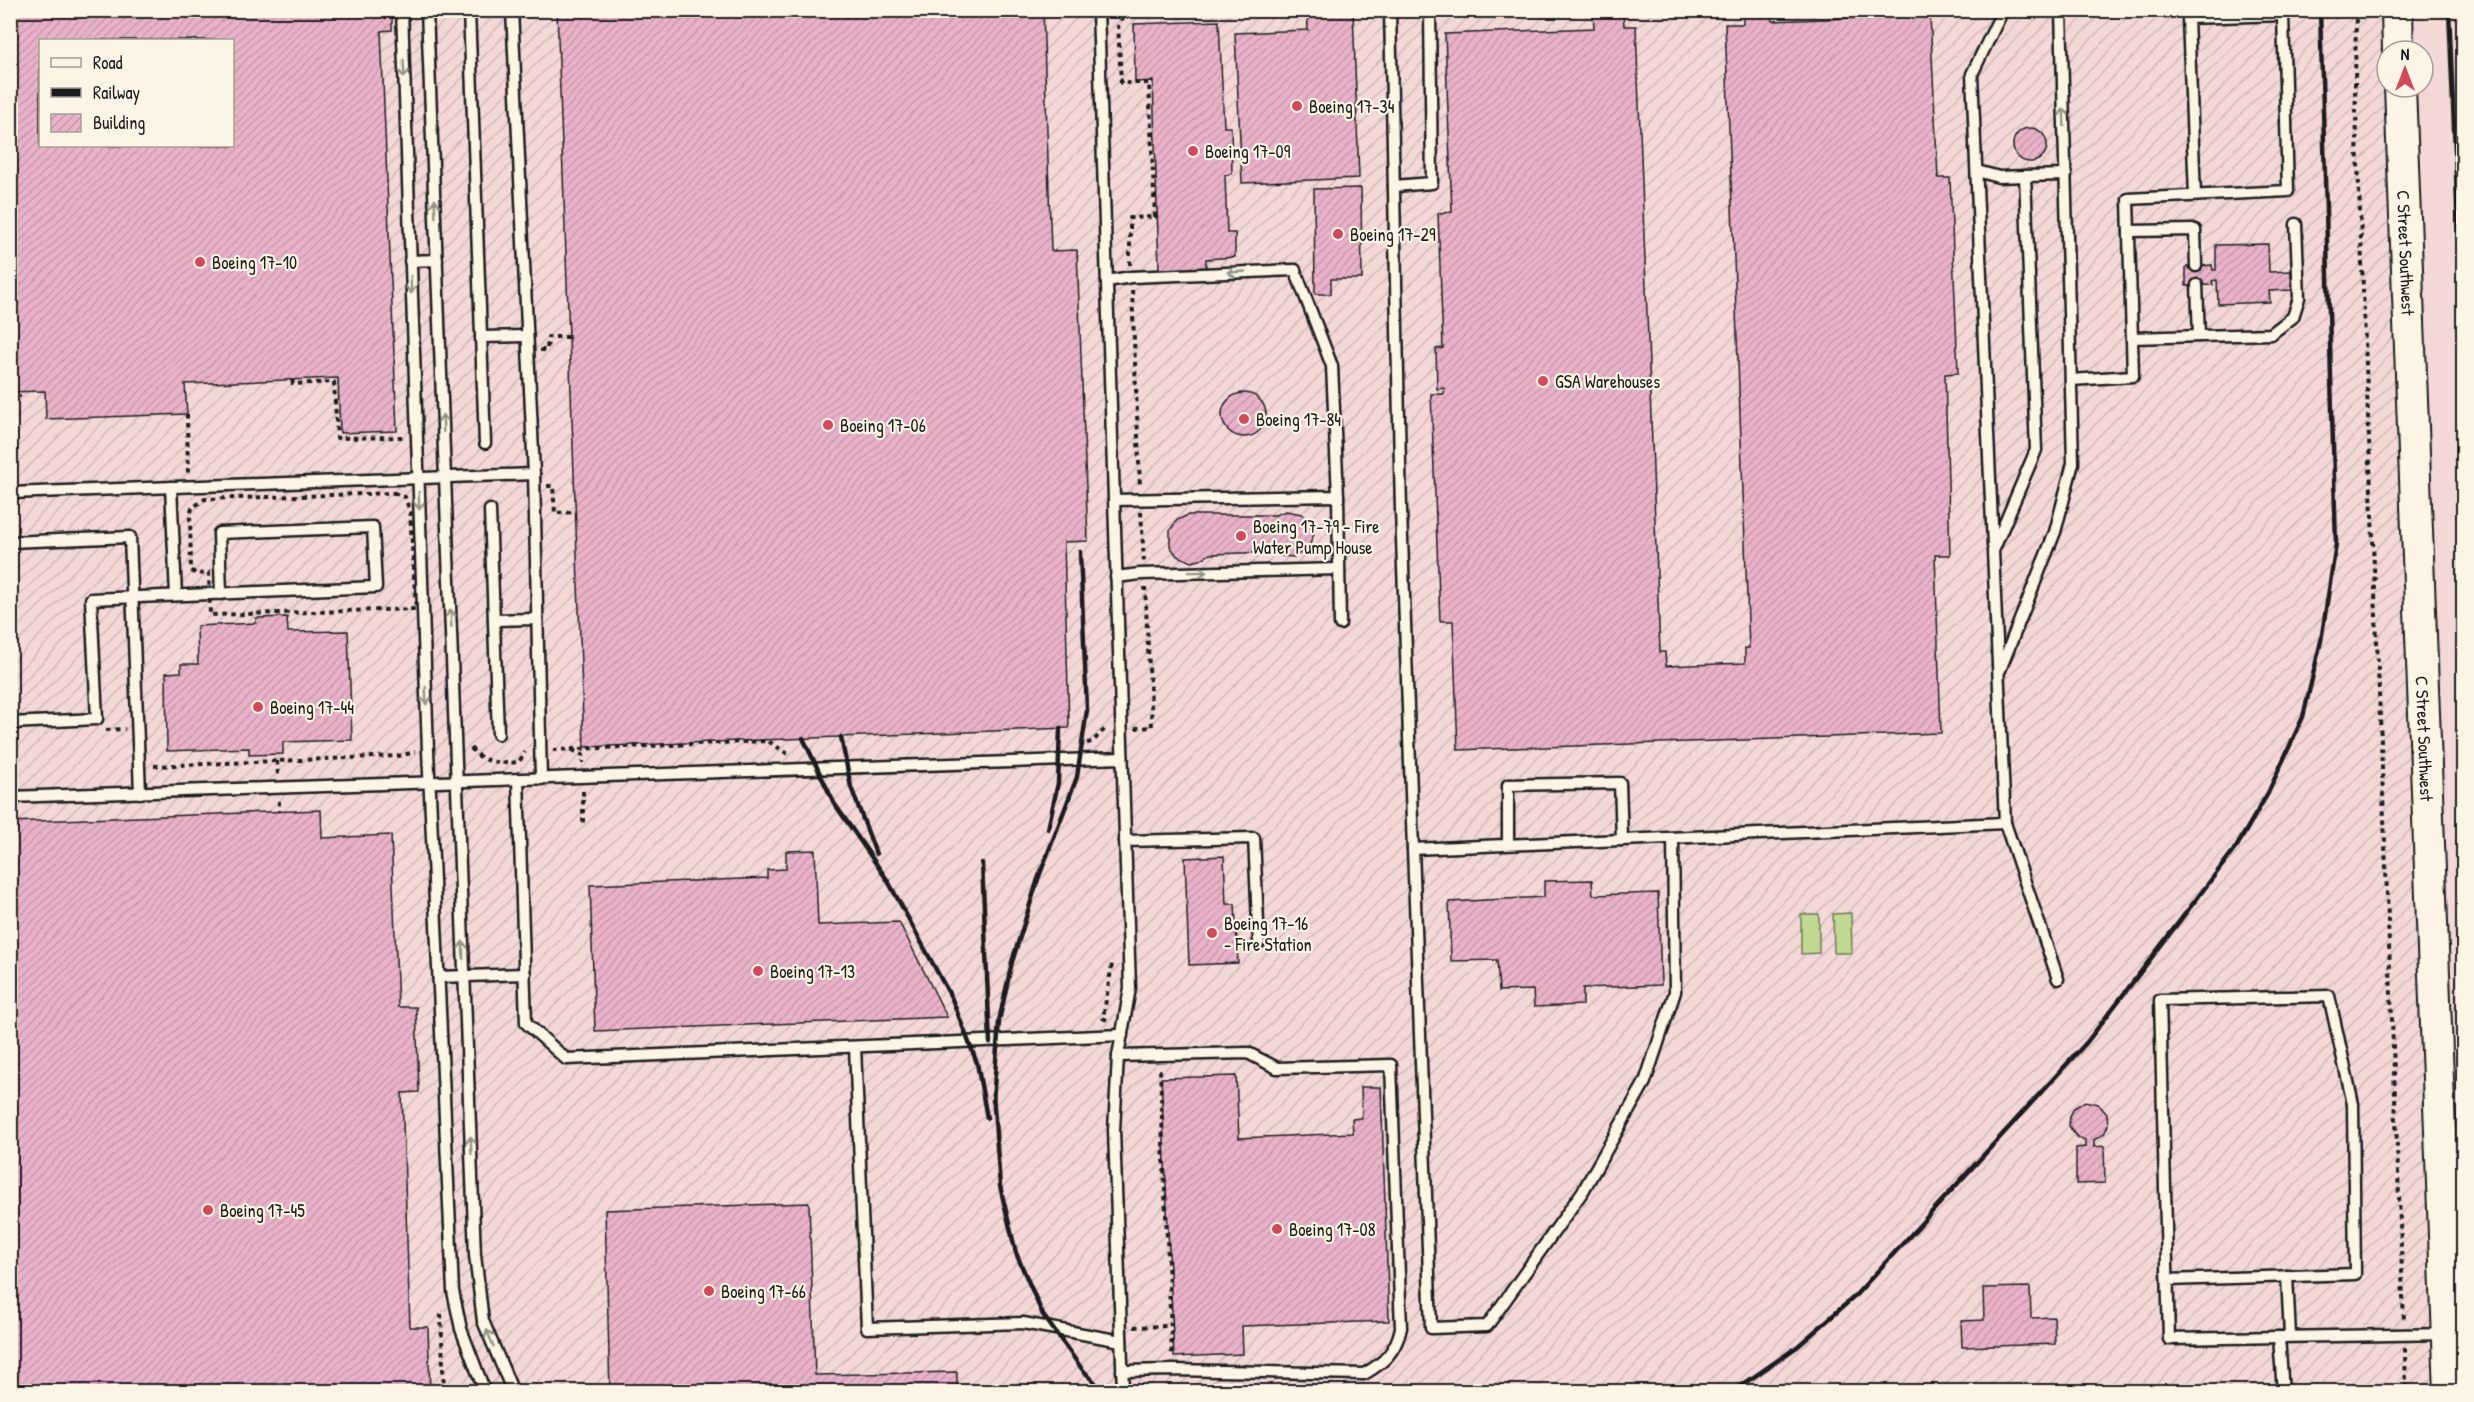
<svg xmlns="http://www.w3.org/2000/svg" width="2474" height="1402" viewBox="0 0 2474 1402" font-family="'Patrick Hand',sans-serif">
  <style>
    .built { fill: #f4d8d8 }
    .industrial { fill: url(#industrial-furrows); fill-rule: evenodd }
    .pitch { fill: #c0d990; stroke: #6e7a56; stroke-width: 1.5 }
    .building { fill: url(#building-hatch); stroke: #1c1c1c; stroke-width: 1.5; fill-rule: evenodd }
    .lines { fill: none; stroke-linecap: round; stroke-linejoin: round }
    .service-casing { stroke: #1c1c1c; stroke-width: 15 }
    .secondary-casing { stroke: #1c1c1c; stroke-width: 34 }
    .path { stroke: #1c1c1c; stroke-width: 4; stroke-dasharray: 4.5 4.5; stroke-linecap: butt }
    .service { stroke: #fcf5e5; stroke-width: 10 }
    .secondary { stroke: #fcf5e5; stroke-width: 30 }
    .rail { stroke: #1c1c1c; stroke-width: 4.5 }
    .oneway { stroke: #97938b }
    .poi-dot { fill: #d1495b; stroke: #fcf5e5; stroke-width: 2 }
    .labels { text-anchor: middle; dominant-baseline: central; stroke-width: 4.5; stroke-linejoin: round; paint-order: stroke }
    .poi-label { font-size: 18px; fill: #1c1c1c; stroke: #fcf5e5; text-anchor: start }
    .street-label { font-size: 18px; fill: #1c1c1c; stroke: #fcf5e5 }
  </style>
  <defs>
    <pattern id="industrial-furrows" width="10" height="10" patternUnits="userSpaceOnUse" patternTransform="scale(1.5)"><rect width="10" height="10" fill="#f4d8d8"/><path d="M-1 1l2-2M0 10L10 0M9 11l2-2" fill="none" stroke="#d1b9b9"/></pattern>
    <pattern id="building-hatch" width="6" height="6" patternUnits="userSpaceOnUse" patternTransform="scale(1.5)"><rect width="6" height="6" fill="#e9b2c9"/><path d="M-1 1l2-2M0 6l6-6M5 7l2-2" fill="none" stroke="#c798ac"/></pattern>
  </defs>
  <rect width="100%" height="100%" fill="#f8e8df"/>
  <filter id="ink" filterUnits="userSpaceOnUse"><feTurbulence type="fractalNoise" baseFrequency=".0167" numOctaves="2"/><feDisplacementMap in="SourceGraphic" scale="12" xChannelSelector="R" yChannelSelector="G"/><feConvolveMatrix kernelMatrix="1 2 1 2 8 2 1 2 1" color-interpolation-filters="sRGB"/></filter>
  <g filter="url(#ink)">
    <path class="built" d="M2414 11H2464L2463 1392 2461 1391 2417 87H2423V51H2415Z"/>
    <path class="industrial" d="M10 11H2414L2415 51H2387V87H2417L2461 1391H11ZM40 40H232V146H40Z"/>
    <g class="pitch">
      <path d="M1851 913 1852 953H1834L1833 914Z"/>
      <path d="M1801 914H1819V953L1801 954Z"/>
    </g>
    <g class="building">
      <path d="M75 10H392V30L381 31 397 431 340 433 338 378 185 384 187 414 46 419 45 391 10 392V13ZM40 40H232V146H40Z"/>
      <path d="M557 10H1043L1051 251 1077 250 1088 541 1064 542 1069 728 584 747Z"/>
      <path d="M1307 10H1353L1359 178 1242 183 1235 33 1308 30Z"/>
      <path d="M1593 10H1623L1624 26H1636L1660 652H1665L1666 666 1745 663V648H1749L1725 24H1743V10H1771L1772 21 1930 15 1938 178H1950L1958 373 1945 374 1950 555H1935L1941 733 1458 750 1453 621H1440L1431 394H1444V388L1437 389 1436 349 1443 348 1438 213 1452 212 1445 34 1594 28Z"/>
      <path d="M1219 21 1224 127H1231L1232 174 1225 175 1227 233H1235V257L1206 259V269H1159L1153 81 1135 82 1134 24Z"/>
      <circle cx="2030" cy="145" r="17"/>
      <path d="M1361 188 1362 279H1331V294H1315L1314 189Z"/>
      <path d="M2268 244 2269 272 2291 271 2292 290 2269 291 2270 302 2218 304 2217 280 2212 281 2213 285 2186 286V267L2212 265 2213 270H2216V245Z"/>
      <circle cx="1244" cy="415" r="22"/>
      <path d="M1286 511 1302 514 1308 519 1314 534 1308 549 1294 557 1282 556 1275 552 1210 554 1200 560 1192 562 1177 556 1170 546V530L1177 520 1188 515H1275Z"/>
      <path d="M287 617 288 632 348 631 352 740 283 742V754L249 755V748L167 751 166 673 181 672V664H198L197 626 256 623V618Z"/>
      <path d="M321 810 322 838 391 835 398 1007H416L419 1092 402 1093 410 1327H428L430 1392H10V822Z"/>
      <path d="M815 850 818 925 899 922 947 1017 595 1031 590 885 767 878V870L786 869V851Z"/>
      <path d="M1224 856 1226 904H1235L1238 963 1189 965 1185 858Z"/>
      <path d="M1592 880 1593 895 1658 893 1661 985 1583 988V1005L1534 1007 1533 990 1499 991 1497 960 1451 961 1449 902 1544 897V881Z"/>
      <path d="M1236 1076 1239 1138 1353 1133 1352 1119 1362 1118 1361 1087H1381L1389 1321 1242 1326 1243 1354 1174 1357 1161 1078Z"/>
      <path d="M2085 1101 2098 1104 2107 1114 2108 1125 2104 1134 2094 1140V1147L2104 1146 2105 1183 2076 1184V1148L2085 1147V1140L2077 1137 2072 1131 2069 1125 2070 1116 2074 1108Z"/>
      <path d="M809 1203 815 1375 957 1372V1391L1065 1387V1392H610L605 1210Z"/>
      <path d="M2030 1287 2031 1318 2054 1317 2055 1344 1962 1347 1961 1321 1984 1320 1983 1288Z"/>
    </g>
    <g class="lines">
      <g class="service-casing">
        <g id="service">
          <path d="M402 10 428 751 453 1291 461 1329 485 1392"/>
          <path d="M427 10 475 1255 483 1321 513 1392"/>
          <path d="M469 10 485 443"/>
          <path d="M512 10 534 474 541 779"/>
          <path d="M1098 10 1130 988 1118 1056 1114 1130 1123 1392"/>
          <path d="M1390 10 1401 510 1413 849 1622 840 1620 783 1508 785V845"/>
          <path d="M2025 176 2066 175"/>
          <path d="M1394 186 1432 183 1430 10"/>
          <path d="M2129 231 2195 230 2196 266"/>
          <path d="M410 261 437 260"/>
          <path d="M1107 281 1131 277 1295 270 1332 366 1338 496 1114 500"/>
          <path d="M2197 285 2199 336"/>
          <path d="M481 337 527 336"/>
          <path d="M2132 338 2271 334 2293 317 2299 298 2296 224"/>
          <path d="M2071 380 2133 376 2128 199 2288 191 2283 15 2188 18 2195 195"/>
          <path d="M171 487 176 595"/>
          <path d="M10 493 534 474"/>
          <path d="M1338 496 1340 624"/>
          <path d="M490 510 498 734"/>
          <path d="M10 542 130 537 140 793"/>
          <path d="M1993 546 1972 74 2003 10"/>
          <path d="M1116 577 1140 574 1338 569"/>
          <path d="M494 620 537 619"/>
          <path d="M2000 670 2055 532 2073 463 2061 10"/>
          <path d="M10 723 97 719 91 599 376 587 373 527 219 533 221 594"/>
          <path d="M518 779 526 1023 566 1059 1122 1035"/>
          <path d="M10 797 1122 758"/>
          <path d="M2005 823 2058 979"/>
          <path d="M1622 840 2005 823 1993 551 2036 450 2025 176 1999 177 1977 171"/>
          <path d="M1125 841 1254 838 1259 943"/>
          <path d="M1413 849 1431 1328 1487 1326 1583 1191 1645 1082 1675 992 1673 838"/>
          <path d="M439 977 525 974"/>
          <path d="M855 1047 867 1328 1023 1323 1121 1341"/>
          <path d="M1118 1056 1248 1053 1277 1068 1391 1065 1401 1328C1396 1351 1384 1363 1364 1374L1173 1370 1122 1371"/>
          <path d="M2287 1276 2290 1336"/>
          <path d="M2167 1280 2355 1274 2353 1104 2329 996 2160 1000 2169 1339 2447 1334"/>
          <path d="M2279 1337 2283 1392"/>
        </g>
      </g>
      <g class="secondary-casing">
        <g id="secondary">
          <path d="M2397 10 2398 51"/>
          <path id="s1" d="M2400 87 2450 1392"/>
        </g>
      </g>
      <g class="path">
        <path d="M2356 10 2355 87 2404 1323"/>
        <path d="M1130 265V218L1155 217 1149 83H1121L1118 23 1133 11H1187"/>
        <path d="M1132 290 1140 487"/>
        <path d="M540 350H547L548 337H569"/>
        <path d="M292 380 293 384 334 382 337 438 403 437"/>
        <path d="M10 396H21"/>
        <path d="M187 414 188 473"/>
        <path d="M547 486H553L555 513 575 512"/>
        <path d="M394 493 405 497 410 512 416 609 210 615 209 573 196 574 191 570 190 516 192 508 205 499Z"/>
        <path d="M1141 512 1144 562"/>
        <path d="M1135 728 1152 727 1145 587"/>
        <path d="M106 730 125 729"/>
        <path d="M1087 743 1092 742 1105 729"/>
        <path d="M471 748C481 763 502 764 519 762L525 752"/>
        <path d="M553 750 768 741 788 754"/>
        <path d="M572 750 583 755V763"/>
        <path d="M277 761 278 775"/>
        <path d="M154 766 398 756 415 752"/>
        <path d="M583 791V827"/>
        <path d="M279 801V812"/>
        <path d="M1107 1020 1103 1018 1112 964"/>
        <path d="M1159 1071H1160L1172 1356"/>
        <path d="M441 1314 444 1392"/>
        <path d="M1134 1327 1169 1326"/>
        <path d="M2405 1348 2406 1392"/>
        <path d="M1160 1392 1170 1386"/>
      </g>
      <use href="#service" class="service"/>
      <use href="#secondary" class="secondary"/>
      <g class="rail">
        <path d="M2449 10 2464 364"/>
        <path d="M841 737 851 787 876 854"/>
        <path d="M803 738 834 803 888 881 952 999 977 1063 987 1118"/>
        <path d="M1048 829 1058 783 1060 728"/>
        <path d="M982 863 990 1043"/>
        <path d="M993 1094 1000 1186 1016 1253 1043 1315 1082 1369 1104 1392"/>
        <path d="M993 1101 999 1021 1012 962 1038 879 1077 777 1087 710 1080 552"/>
        <path d="M1732 1392 1797 1347 1854 1297 2087 1042 2237 846 2268 793 2303 717 2321 641 2336 544 2320 10"/>
      </g>
    </g>
    <defs><path id="oneway-shaft" d="M-6 0H5M1.5-3L5.5 0L1.5 3" fill="none" stroke-width="1.6" stroke-linecap="round" stroke-linejoin="round" transform="scale(1.5)"/></defs>
    <g class="oneway">
      <use href="#oneway-shaft" transform="translate(404 69) rotate(88)"/>
      <use href="#oneway-shaft" transform="translate(2064 117) rotate(-92)"/>
      <use href="#oneway-shaft" transform="translate(435 208) rotate(-92)"/>
      <use href="#oneway-shaft" transform="translate(1236 272) rotate(177)"/>
      <use href="#oneway-shaft" transform="translate(411 285) rotate(88)"/>
      <use href="#oneway-shaft" transform="translate(443 423) rotate(-92)"/>
      <use href="#oneway-shaft" transform="translate(419 501) rotate(88)"/>
      <use href="#oneway-shaft" transform="translate(1198 572) rotate(-1)"/>
      <use href="#oneway-shaft" transform="translate(451 618) rotate(-92)"/>
      <use href="#oneway-shaft" transform="translate(426 696) rotate(88)"/>
      <use href="#oneway-shaft" transform="translate(463 950) rotate(-92)"/>
      <use href="#oneway-shaft" transform="translate(471 1145) rotate(-92)"/>
      <use href="#oneway-shaft" transform="translate(490 1338) rotate(-113)"/>
    </g>
  </g>
  <g class="poi-dot">
    <circle cx="1297" cy="106" r="6"/>
    <circle cx="1193" cy="151" r="6"/>
    <circle cx="1338" cy="234" r="6"/>
    <circle cx="200" cy="262" r="6"/>
    <circle cx="1543" cy="381" r="6"/>
    <circle cx="1244" cy="419" r="6"/>
    <circle cx="828" cy="425" r="6"/>
    <circle cx="1241" cy="536" r="6"/>
    <circle cx="258" cy="707" r="6"/>
    <circle cx="1212" cy="933" r="6"/>
    <circle cx="758" cy="971" r="6"/>
    <circle cx="208" cy="1210" r="6"/>
    <circle cx="1277" cy="1229" r="6"/>
    <circle cx="709" cy="1291" r="6"/>
  </g>
  <g class="labels">
    <g class="poi-label">
      <text x="1309" y="106">Boeing 17-34</text>
      <text x="1205" y="151">Boeing 17-09</text>
      <text x="1350" y="234">Boeing 17-29</text>
      <text x="212" y="262">Boeing 17-10</text>
      <text x="1555" y="381">GSA Warehouses</text>
      <text x="1256" y="419">Boeing 17-84</text>
      <text x="840" y="425">Boeing 17-06</text>
      <text x="1253" y="526">Boeing 17-79 - Fire<tspan x="1253" dy="21">Water Pump House</tspan></text>
      <text x="270" y="707">Boeing 17-44</text>
      <text x="1224" y="923">Boeing 17-16<tspan x="1224" dy="21">- Fire Station</tspan></text>
      <text x="770" y="971">Boeing 17-13</text>
      <text x="220" y="1210">Boeing 17-45</text>
      <text x="1289" y="1229">Boeing 17-08</text>
      <text x="721" y="1291">Boeing 17-66</text>
    </g>
    <g class="street-label">
      <text stroke="none"><textPath href="#s1" startOffset="166">C Street Southwest</textPath></text>
      <text stroke="none"><textPath href="#s1" startOffset="652">C Street Southwest</textPath></text>
    </g>
  </g>
  <rect width="2474" height="1402" fill="none" stroke="#fcf5e5" stroke-width="36"/>
  <rect x="18" y="18" width="2438" height="1366" fill="none" stroke="#1c1c1c" stroke-width="2" filter="url(#ink)"/>
  <rect x="39" y="39" width="195" height="108" fill="#fcf5e5" stroke="#a29e95" stroke-width="1.5"/>
  <rect x="51" y="58" width="30" height="9" fill="#fcf5e5" stroke="#a29e95" stroke-width="1.5"/>
  <text x="93" y="69" font-size="18" fill="#1c1c1c">Road</text>
  <rect x="51" y="88" width="30" height="9" fill="#1c1c1c" stroke="#a29e95" stroke-width="1.5"/>
  <text x="93" y="99" font-size="18" fill="#1c1c1c">Railway</text>
  <rect x="51" y="114" width="30" height="18" fill="url(#building-hatch)" stroke="#a29e95" stroke-width="1.5"/>
  <text x="93" y="129" font-size="18" fill="#1c1c1c">Building</text>
  <g transform="translate(2405 69)"><circle r="28" fill="#fcf5e5" stroke="#a29e95" stroke-width="1.5"/>
  <path d="M0-4.5L10 22L0 15L-10 22Z" fill="#d1495b"/>
  <text y="-9" font-size="16" font-weight="bold" text-anchor="middle" fill="#1c1c1c">N</text>
  </g>
</svg>
